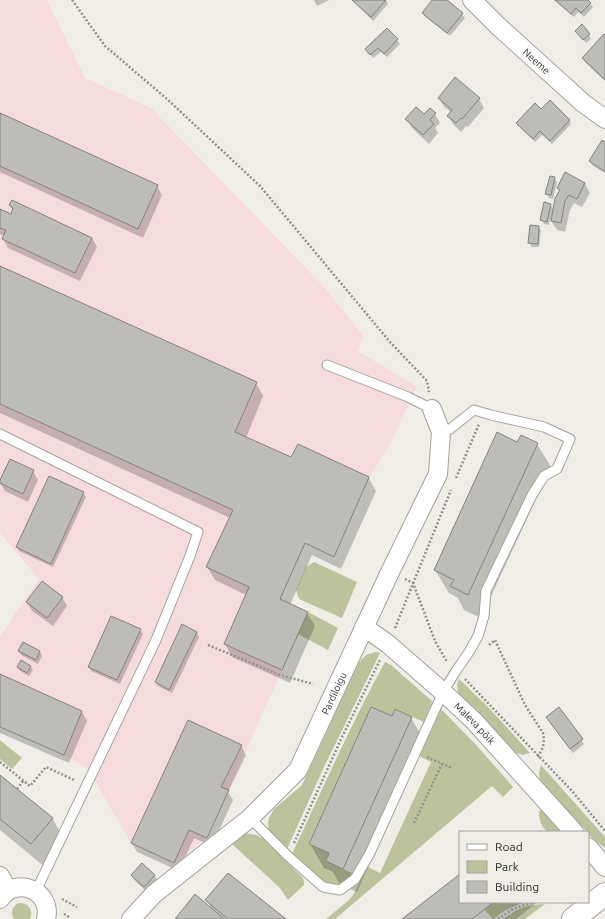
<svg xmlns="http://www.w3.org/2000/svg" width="605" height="919" viewBox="0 0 605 919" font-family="Ubuntu,sans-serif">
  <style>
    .industrial { fill: #f6dbdc }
    .green { fill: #bdc29c }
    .shadow { fill: #0003 }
    .building { fill: #bebcb6; stroke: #84827c }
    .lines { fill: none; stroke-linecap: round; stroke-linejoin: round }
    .lane-casing { stroke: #a4a29c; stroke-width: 11 }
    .street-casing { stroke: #a4a29c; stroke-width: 20 }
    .secondary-casing { stroke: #a4a29c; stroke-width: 24 }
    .path { stroke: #92918c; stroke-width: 2.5; stroke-dasharray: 2 2; stroke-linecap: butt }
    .lane { stroke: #fff; stroke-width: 9 }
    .street { stroke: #fff; stroke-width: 18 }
    .secondary { stroke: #fff; stroke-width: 22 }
    .labels { text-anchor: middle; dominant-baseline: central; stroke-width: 3; stroke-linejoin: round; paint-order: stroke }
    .street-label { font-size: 10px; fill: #2c2b29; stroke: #efede6 }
  </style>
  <rect width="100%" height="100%" fill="#efede6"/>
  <path class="industrial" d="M0 0H47L85 78 151 108 326 289 363 336 358 351 417 387 389 446 369 477 334 557 305 543 280 599 308 612 207 838 174 863 131 843 88 769 64 755 0 727V636L39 579 0 533Z"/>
  <g class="green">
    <path d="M314 562 357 582 342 618 299 599 296 590 306 567Z"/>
    <path d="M308 612 338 628 328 650 298 634Z"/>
    <path d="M376 652 380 653 325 765 287 849 269 831 268 824 269 818 274 809 302 785 359 662 366 655Z"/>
    <path d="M385 662 391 665 432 701 431 705 424 722 395 709 392 716 371 707 309 844 329 853 326 861 352 873 351 875 352 876 339 886 329 884 318 879 292 854C322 790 351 724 385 662Z"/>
    <path d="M459 679 490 709 530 753 523 755 516 753 491 726 458 693 457 685Z"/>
    <path d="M441 709 478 747 513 787 503 797 492 786 335 919H326L348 901 353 895 366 870 368 867 380 873 431 762 421 757 419 754 437 714Z"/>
    <path d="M0 740 22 758 12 769 0 759Z"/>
    <path d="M541 765 605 837V848L592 838 588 833V832H587L540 780 539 773Z"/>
    <path d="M541 809 562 832H548C541 827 539 820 539 812Z"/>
    <path d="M245 833 256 835 264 839 303 878 304 882V885L288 900 279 887 232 844Z"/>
    <path d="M493 902H524L504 911 493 919 484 909Z"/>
    <path d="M18 903C28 902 34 910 30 919H14C10 913 12 907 18 903Z"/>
    <path d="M545 904 525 919H503C519 908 525 905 545 904Z"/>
  </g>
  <g class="shadow">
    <path d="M314 0H329L317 6Z"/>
    <path d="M352 0H386L388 4 373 21Z"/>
    <path d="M433 0H445L462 14 465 18 450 36 425 17 423 13Z"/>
    <path d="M554 0H589L588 2 593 7 584 17 578 12 574 17Z"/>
    <path d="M576 31 589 35 591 39 586 43Z"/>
    <path d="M605 36V81L585 62 583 58Z"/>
    <path d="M397 40 400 44 387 57 381 52 373 58 366 50Z"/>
    <path d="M439 98 479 99 484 108 468 127 466 126 461 132 453 124 448 116 451 112 444 107Z"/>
    <path d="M541 111 569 120 571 124 552 144 542 135 535 142 520 127 517 123Z"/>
    <path d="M0 114 157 186 162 195 143 238 0 172Z"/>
    <path d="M435 114 440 123 435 128 438 133 429 144 412 128 407 119Z"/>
    <path d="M605 142V173L592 165 590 161Z"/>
    <path d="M566 173 585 184 590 193 582 207 574 203 570 210 565 232 557 230 550 219 549 225 544 224 542 220 550 204 554 211 560 192 558 188Z"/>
    <path d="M554 178 557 182 553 199 549 198 546 194Z"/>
    <path d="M10 206 92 238 97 247 80 281 8 248 3 239 4 236 0 234V210L11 215 13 210Z"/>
    <path d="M539 227 541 231 539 247H532L529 243Z"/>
    <path d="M0 267 256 383 263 396 246 438 291 459 368 477 376 491 341 569 312 555 290 605 307 613 315 626 290 683 232 657 225 644 246 595 215 580 207 567 230 518 0 413Z"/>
    <path d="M517 443 537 444 551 467 481 618 464 610 458 598 449 593 435 570Z"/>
    <path d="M33 471 38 480 28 502 5 491 0 483Z"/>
    <path d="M83 493 86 497 53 567 19 551 17 547Z"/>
    <path d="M62 597 67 606 53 626 32 611 27 602Z"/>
    <path d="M182 625 197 633 199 637 172 693 158 686 156 682Z"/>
    <path d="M140 630 143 634 120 684 91 671 89 667Z"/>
    <path d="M23 643 40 652 42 656 38 664 21 655 19 651Z"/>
    <path d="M30 666 33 670 29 676 20 671 18 667Z"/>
    <path d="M0 675 82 712 87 721 69 763 0 733Z"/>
    <path d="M559 709 584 744 573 753 549 721Z"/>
    <path d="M392 718H411L425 741 357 892 340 885 333 872 324 868 310 844Z"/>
    <path d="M241 746 246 755 228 792 233 800 212 846 194 838 179 871 137 852 132 843Z"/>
    <path d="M0 776 52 818 66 842 45 867 0 830Z"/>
    <path d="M142 864 155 876 157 880 146 891 134 880 132 876Z"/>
    <path d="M460 875V902H538L516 919H404Z"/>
    <path d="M207 900 285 919H176L212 910Z"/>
  </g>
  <g class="building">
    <path d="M352 0H386L371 17Z"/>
    <path d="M432 0H447L463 13 447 33 422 13Z"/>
    <path d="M555 0H588L591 3 581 13 576 8 571 14Z"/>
    <path d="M582 24 590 34 583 40 575 31Z"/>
    <path d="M387 28 398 39 384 54 378 48 370 55 365 49Z"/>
    <path d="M604 34 605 35V80L582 58Z"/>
    <path d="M455 77 480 98 462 119 461 118 456 123 447 116 452 110 438 98Z"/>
    <path d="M550 100 570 120 550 141 540 131 533 139 516 123 535 103 541 109Z"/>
    <path d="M416 107 424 114 430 108 436 113 430 120 434 124 423 135 405 119Z"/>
    <path d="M0 113 158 185 138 229 0 166Z"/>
    <path d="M602 140 604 142 605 141V172L589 161Z"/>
    <path d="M565 172 585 183 577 199 569 195 565 201 561 223 551 221 555 198 560 190 557 188Z"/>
    <path d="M550 176 555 177 551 195 545 194Z"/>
    <path d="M12 200 92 238 75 273 2 239 6 230 0 228V209L11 214 13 208 9 205Z"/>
    <path d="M544 202 551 204 547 222 540 220Z"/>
    <path d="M530 225 539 226 538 244 528 243Z"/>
    <path d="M0 266 257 382 235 432 291 457 298 444 369 477 334 557 305 543 292 572 280 599 308 612 282 670 224 644 249 587 206 567 233 510 0 404Z"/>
    <path d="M497 432 517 442 521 435 538 443 468 595 450 586 454 580 434 570Z"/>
    <path d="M10 459 34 470 23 494 0 483V480Z"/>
    <path d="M49 476 84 492 51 564 16 547Z"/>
    <path d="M42 581 63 597 47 618 26 602Z"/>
    <path d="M111 616 141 629 117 680 88 667Z"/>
    <path d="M182 624 197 632 169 690 155 682Z"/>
    <path d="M23 642 40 651 36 660 18 651Z"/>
    <path d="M21 660 31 666 27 673 17 667Z"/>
    <path d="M0 674 82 711 64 755 0 727Z"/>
    <path d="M371 707 392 716 395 709 412 717 343 869 326 861 329 853 309 844Z"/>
    <path d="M559 707 583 739 570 749 546 717Z"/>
    <path d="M188 720 242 745 221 787 229 790 207 838 189 830 174 863 131 843Z"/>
    <path d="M0 775 53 818 31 844 0 819Z"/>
    <path d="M142 863 155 875 144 887 131 875Z"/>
    <path d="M228 873 286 919H228L205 900Z"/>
    <path d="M460 874V902H494L472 919H402Z"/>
    <path d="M195 894 224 919H175Z"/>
  </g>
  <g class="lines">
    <g class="lane-casing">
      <g id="lane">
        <path d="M327 365 408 397 432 409"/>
        <path d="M0 434 198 532 190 556 156 640 36 891"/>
        <path d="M250 818 288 856 323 887 340 890 355 879 370 853 443 692 456 671 469 652 478 636 484 616 486 591 496 570 532 495 544 476 557 469 570 439 544 427 491 415 474 410 450 429 441 432"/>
      </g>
    </g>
    <g class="street-casing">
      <g id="street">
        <path id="s1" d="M472 0 497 25 583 103 605 119"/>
        <path id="s2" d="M364 627 388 644 443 692 474 721 574 832"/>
        <path d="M588 847 605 867"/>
        <path d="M0 876 8 890"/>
        <path d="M0 899C16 875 53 891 46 919"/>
        <path id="s3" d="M131 919 154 894 250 818 298 770 390 572 438 474 441 432 432 409"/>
      </g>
    </g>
    <g class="secondary-casing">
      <path id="secondary" d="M573 919 605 894"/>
    </g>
    <g class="path">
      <path d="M72 0 105 46 167 99 260 186 390 342 427 381 429 392"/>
      <path d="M456 478 479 424"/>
      <path d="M405 579 413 583 435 641 447 662"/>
      <path d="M395 628 451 490"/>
      <path d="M208 645 280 675 313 684"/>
      <path d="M489 645 495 640 525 705 543 733 544 739 543 747 538 757"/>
      <path d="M465 679 572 791 605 831"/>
      <path d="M427 757 452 768"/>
      <path d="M0 762 30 786 46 767 74 780"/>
      <path d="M17 789 24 780"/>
      <path d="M414 823 442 764"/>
      <path d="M294 843 342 737 380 660"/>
      <path d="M62 899 77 907"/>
      <path d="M64 914 68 916V919"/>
      <path d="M498 919 513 909 534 902"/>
    </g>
    <use href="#lane" class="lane"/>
    <use href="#street" class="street"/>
    <use href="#secondary" class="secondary"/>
  </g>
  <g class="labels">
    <g class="street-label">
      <text stroke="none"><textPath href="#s1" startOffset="89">Neeme</textPath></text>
      <text stroke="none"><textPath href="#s3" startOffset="309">Pardiloigu</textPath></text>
      <text stroke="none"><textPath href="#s2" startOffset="147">Maleva põik</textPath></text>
    </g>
  </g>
  <rect x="459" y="831" width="130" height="72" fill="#efede6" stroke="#a19f9a"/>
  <rect x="467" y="844" width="20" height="6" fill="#ffffff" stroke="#a19f9a"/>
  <text x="495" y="851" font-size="12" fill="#2c2b29">Road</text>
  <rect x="467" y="861" width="20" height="12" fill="#bdc29c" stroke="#a19f9a"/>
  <text x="495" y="871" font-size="12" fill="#2c2b29">Park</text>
  <rect x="467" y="881" width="20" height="12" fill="#bebcb6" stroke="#a19f9a"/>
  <text x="495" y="891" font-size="12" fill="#2c2b29">Building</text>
</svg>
